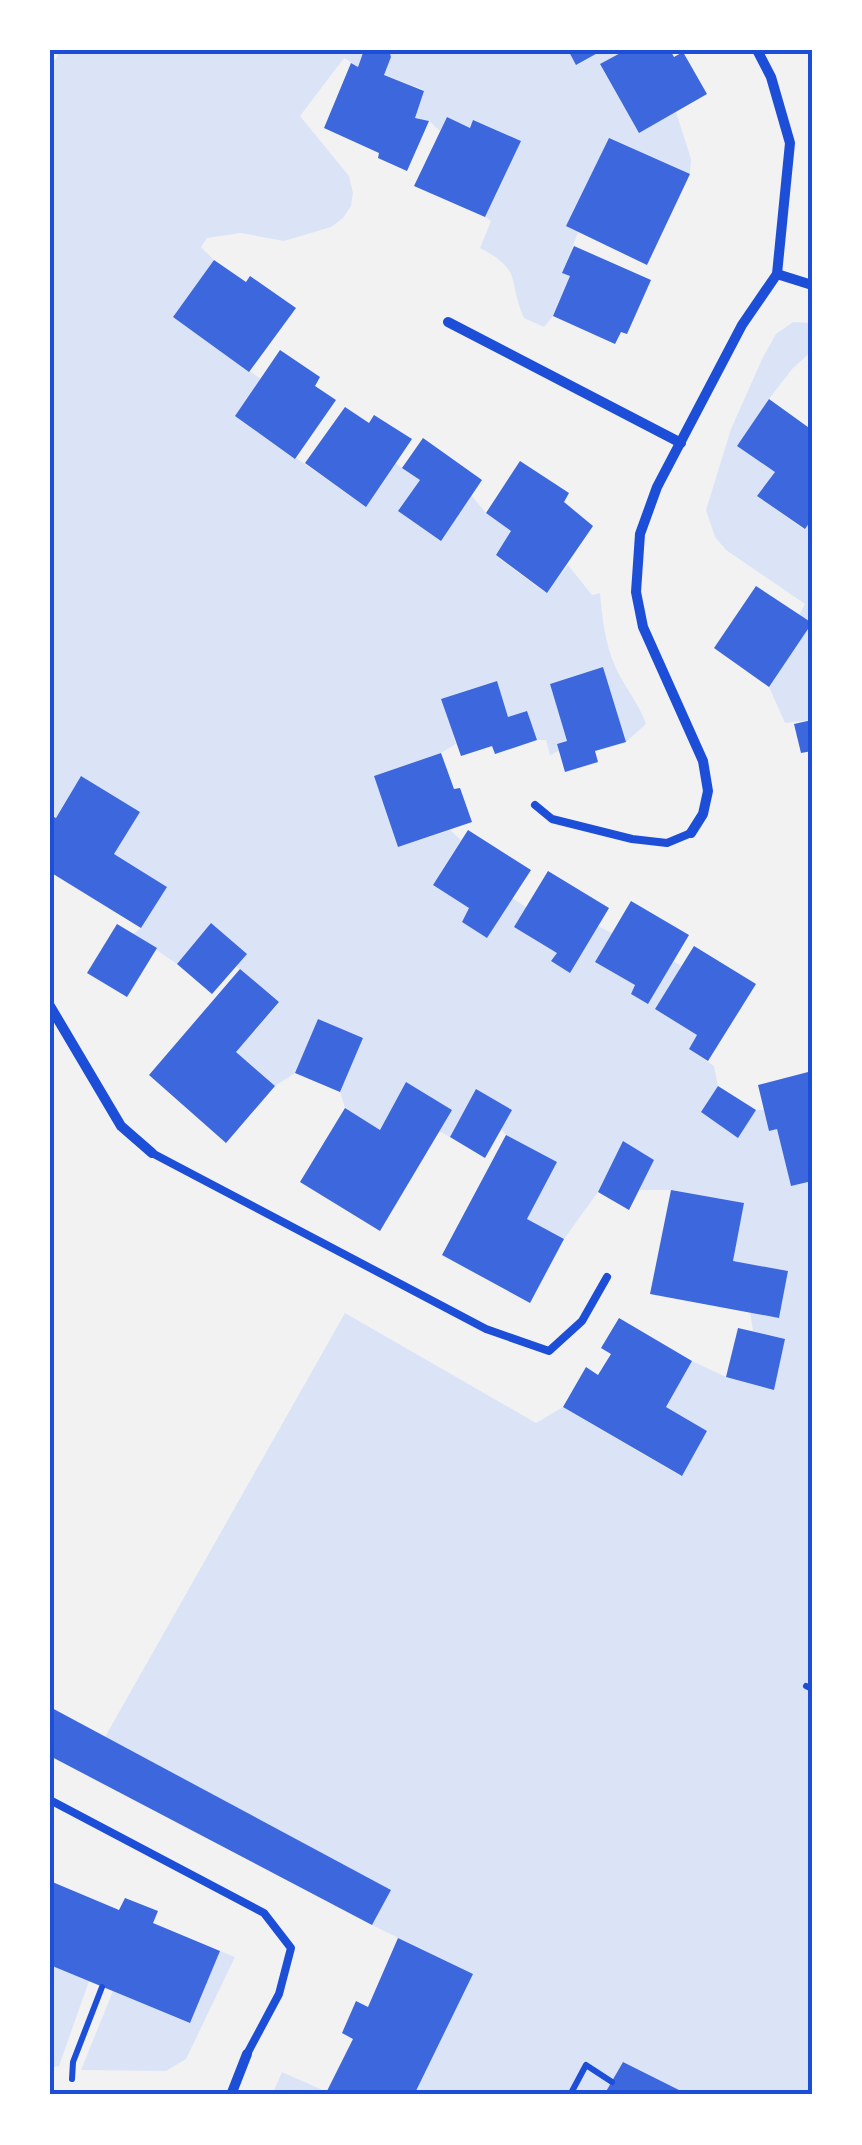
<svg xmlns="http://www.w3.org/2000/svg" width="862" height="2145" viewBox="0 0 862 2145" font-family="'Exo 2',sans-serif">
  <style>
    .green { fill: #dbe4f7 }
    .building { fill: #3d67dc }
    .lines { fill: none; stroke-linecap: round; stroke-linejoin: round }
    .path { stroke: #1d4ed8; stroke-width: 6 }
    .service { stroke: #1d4ed8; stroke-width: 8 }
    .minor { stroke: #1d4ed8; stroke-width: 10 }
    .neatline { fill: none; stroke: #1d4ed8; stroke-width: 4 }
  </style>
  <rect width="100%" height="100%" fill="#f2f2f2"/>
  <g class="green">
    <path d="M51 50H364L358 67 344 58 300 116 349 176 353 193 351 206 343 218 331 227 284 241 241 233 207 238 201 247 214 260 173 317 261 379 236 416 365 506 395 463 420 480 398 511 440 540 472 496 486 513 511 531 496 556 546 593 568 565 592 595 600 593C602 617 605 643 615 666 624 687 639 703 646 724L626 742 603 667 550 684 567 741 557 744 559 751 550 755 546 740H537L508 717 496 681 442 699 456 744 441 753 374 776 398 847 450 830 461 840 433 885 469 908 462 922 487 938 512 898 526 907 557 953 552 962 569 972 598 926 612 933 595 962 635 985 631 994 648 1004 673 961 682 966 655 1009 697 1035 689 1049 714 1066 718 1086 702 1113 738 1137 756 1110H764L777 1129 791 1186 812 1181V2095H689L623 2062 605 2095H414L472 1974 372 1925 391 1890 105 1737 345 1313 536 1423 563 1407 681 1476 707 1431 666 1407 692 1361 726 1377 774 1389 785 1339 753 1331 750 1312 779 1318 788 1271 733 1261 743 1203 671 1190H639L654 1160 623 1142 598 1192 564 1239 527 1219 557 1162 506 1135 501 1129 511 1109 476 1089 450 1137 439 1131 452 1110 406 1083 380 1130 345 1108 340 1092 363 1038 318 1020 295 1073 275 1086 236 1052 279 1003 236 966 211 924 177 964 133 934 141 928 167 887 114 854 140 812 81 776 56 818 50 815V67L58 55Z"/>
    <path d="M389 50H568L577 65 603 50H626L600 65 639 132 676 112 691 159 690 174 567 226 578 232 563 273 570 276 553 316 544 327 524 318C507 280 524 271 480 248L491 221 485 217 521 141 474 121 470 128 447 117 440 131 429 121 415 118 424 90 384 75 391 57Z"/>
    <path d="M793 322 812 323V351L793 368 769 399 775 472 758 497 804 529 812 519V720L785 723 769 687 811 624 799 615 805 604 726 550 715 537 706 510 731 429 763 357 776 334Z"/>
    <path d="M220 1951 235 1957 186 2059 166 2071 81 2070 113 1991 190 2023Z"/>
    <path d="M50 1965 89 1981 59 2066 50 2068Z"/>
    <path d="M282 2072 327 2092 325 2095H272Z"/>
  </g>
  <g class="building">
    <path d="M364 50H389L391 57 384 75 424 91 415 118 429 121 407 171 378 158 379 153 324 128 351 63 358 67Z"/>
    <path d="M568 50H603L576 65Z"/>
    <path d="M626 50H670L674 57 683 52 707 94 639 133 600 64Z"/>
    <path d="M447 117 470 128 473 120 521 141 485 217 414 186Z"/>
    <path d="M609 138 690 174 647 265 566 226Z"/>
    <path d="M574 246 651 280 627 334 621 332 615 344 553 316 570 276 562 273Z"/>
    <path d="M214 260 246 282 250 276 296 308 249 372 173 317Z"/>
    <path d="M280 350 320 377 315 386 336 400 295 459 235 416Z"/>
    <path d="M769 399 812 430V519L805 529 757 496 775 472 737 446Z"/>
    <path d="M345 407 369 423 374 415 412 439 366 507 305 463Z"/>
    <path d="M423 438 482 480 441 541 398 511 420 480 402 468Z"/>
    <path d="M520 461 569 493 564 502 593 526 547 593 496 555 511 531 486 513Z"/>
    <path d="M756 586 812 623 769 687 714 648Z"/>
    <path d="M603 667 626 742 595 751 598 762 565 772 557 744 567 741 550 684Z"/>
    <path d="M497 681 508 717 527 711 537 740 495 754 492 746 461 756 441 699Z"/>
    <path d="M812 720V751L801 753 794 724Z"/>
    <path d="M441 753 454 789 460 788 472 822 398 847 374 776Z"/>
    <path d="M81 776 140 812 114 854 167 887 141 928 50 872V815L56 818Z"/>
    <path d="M468 830 531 870 487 938 462 922 469 908 433 885Z"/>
    <path d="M548 871 609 908 570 973 551 961 557 953 514 927Z"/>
    <path d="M631 901 689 935 648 1004 631 994 635 985 595 962Z"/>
    <path d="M211 923 247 954 212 994 177 964Z"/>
    <path d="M117 924 157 948 127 997 87 973Z"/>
    <path d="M694 946 756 984 708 1061 689 1049 697 1035 655 1009Z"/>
    <path d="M240 969 279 1002 236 1052 275 1086 226 1143 149 1075Z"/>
    <path d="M318 1019 363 1038 340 1092 295 1073Z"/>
    <path d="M812 1071V1181L791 1186 777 1129 769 1131 758 1085Z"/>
    <path d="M406 1082 452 1110 380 1231 300 1182 345 1108 380 1130Z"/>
    <path d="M718 1086 756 1110 738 1138 701 1112Z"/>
    <path d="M476 1089 512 1110 485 1158 450 1137Z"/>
    <path d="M506 1135 557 1162 527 1219 564 1239 530 1303 442 1255Z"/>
    <path d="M623 1141 654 1160 629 1210 598 1192Z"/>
    <path d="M671 1190 744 1203 733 1261 788 1271 779 1318 650 1294Z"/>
    <path d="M619 1318 692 1361 666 1407 707 1431 682 1476 563 1407 586 1367 598 1375 611 1354 601 1348Z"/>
    <path d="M738 1328 785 1339 774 1390 726 1377Z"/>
    <path d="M50 1707 391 1890 372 1925 50 1756Z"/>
    <path d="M50 1881 119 1910 125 1898 158 1911 153 1923 220 1951 190 2023 50 1965Z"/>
    <path d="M398 1938 473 1974 414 2095H325L353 2039 342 2033 356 2001 368 2007Z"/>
    <path d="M623 2062 689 2095H604Z"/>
  </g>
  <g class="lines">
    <g class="path">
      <path d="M806 1686 812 1689"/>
      <path d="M72 2079 73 2062 102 1987"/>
      <path d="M570 2095 586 2065 612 2082"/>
    </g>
    <g class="service">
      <path d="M535 805 552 819 632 839 667 843 691 833"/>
      <path d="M152 1153 486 1329 549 1351 582 1321 607 1277"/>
      <path d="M50 1800 264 1913 291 1948 279 1994 247 2054"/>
    </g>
    <g class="minor">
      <path d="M777 274 812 285"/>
      <path d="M448 322 681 443"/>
      <path d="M691 833 703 814 708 791 703 761 643 627 636 592 640 534 657 487 742 325 777 274 790 143 771 77 757 50"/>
      <path d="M50 1006 121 1126 152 1153"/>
      <path d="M231 2095 247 2054"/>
    </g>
  </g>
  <rect width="862" height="2145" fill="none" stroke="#ffffff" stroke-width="105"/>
  <rect x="52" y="52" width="758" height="2040" class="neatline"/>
</svg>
